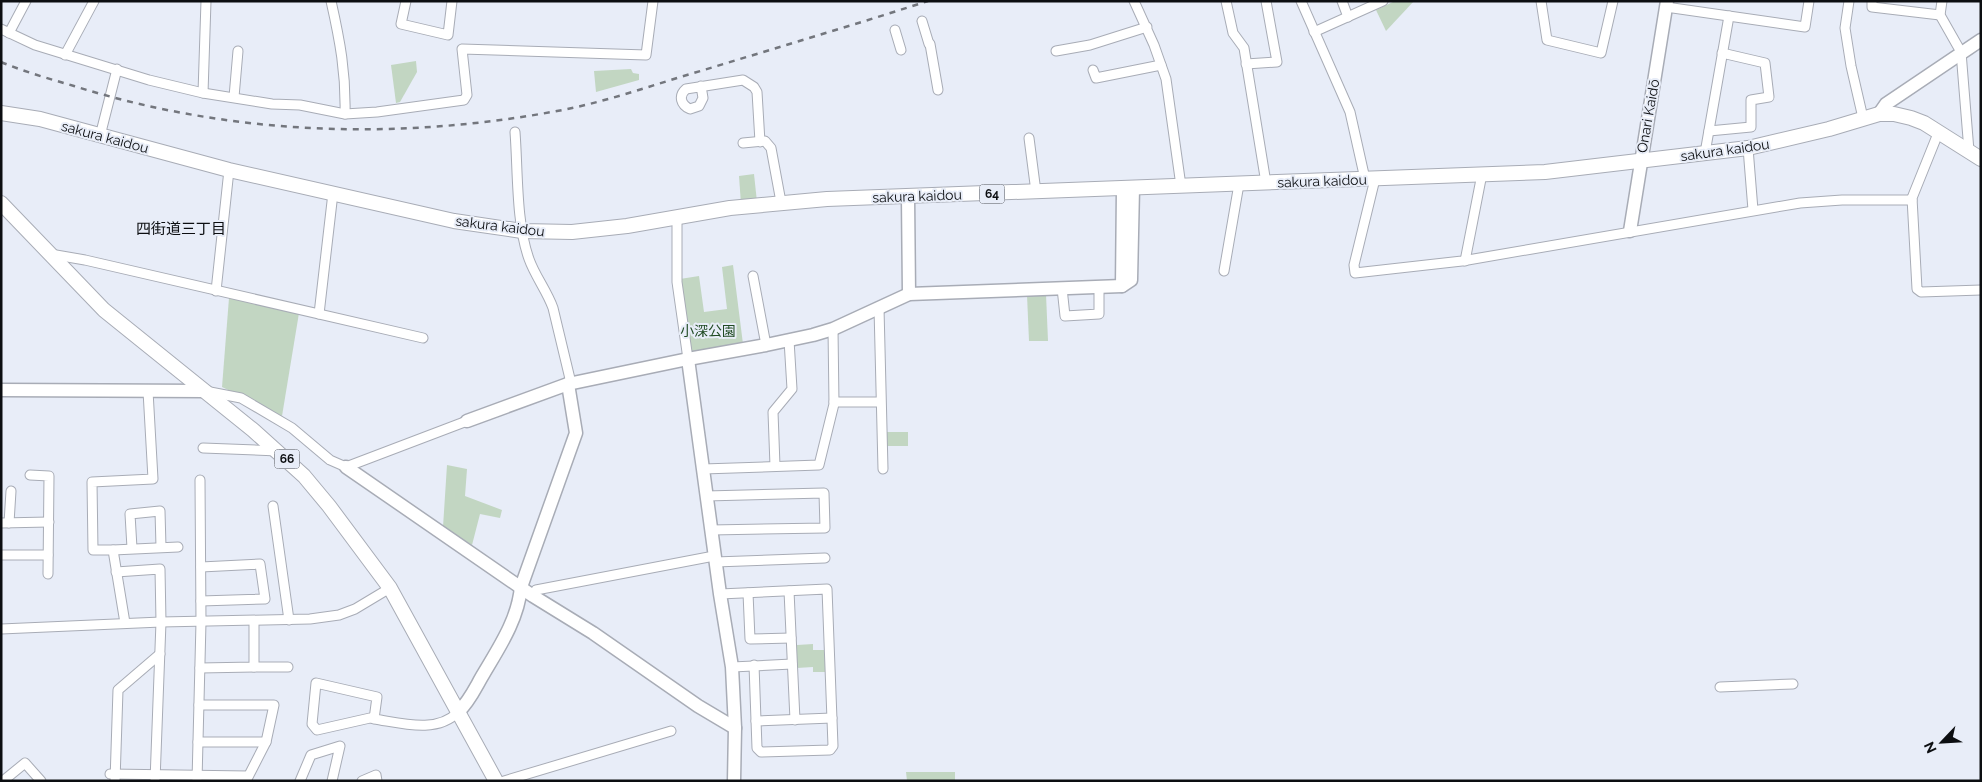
<svg xmlns="http://www.w3.org/2000/svg" width="1982" height="782" viewBox="0 0 1982 782" font-family="Raleway,'Noto Sans JP',sans-serif">
  <style>
    .green { fill: #c2d6c2 }
    .lines { fill: none; stroke-linecap: round; stroke-linejoin: round }
    .street-casing { stroke: #a8acb6; stroke-width: 11 }
    .secondary-casing { stroke: #a8acb6; stroke-width: 15 }
    .primary-casing { stroke: #a8acb6; stroke-width: 16 }
    .street { stroke: #fff; stroke-width: 9 }
    .secondary { stroke: #fff; stroke-width: 12 }
    .primary { stroke: #fff; stroke-width: 14 }
    .rail { stroke: #73767d; stroke-width: 2.5; stroke-dasharray: 6 6; stroke-linecap: butt }
    .labels { text-anchor: middle; dominant-baseline: central; stroke-width: 4; stroke-linejoin: round; paint-order: stroke }
    .shield { fill: #e8edf8; stroke: #4e5156; stroke-width: 1 }
    .shield-label { font-size: 12px; font-weight: bold; fill: #0c0e11 }
    .street-label { font-size: 14px; fill: #0c0e11; stroke: #e8edf8 }
    .park-label { font-size: 14px; fill: #204b23; stroke: #e8edf8 }
    .neighbourhood-label { font-size: 15px; fill: #0c0e11; stroke: #e8edf8 }
  </style>
  <rect width="100%" height="100%" fill="#e8edf8"/>
  <g class="green">
    <path d="M1395 1H1414L1386 31 1376 10Z"/>
    <path d="M416 61 417 72 400 102 396 103 391 65Z"/>
    <path d="M631 69 633 73 639 74V80L596 92 594 71Z"/>
    <path d="M754 174 757 202 741 204 739 176Z"/>
    <path d="M733 265 743 344 689 353 680 279 699 276 704 312 727 309 722 267Z"/>
    <path d="M1046 294 1048 341H1029L1027 295Z"/>
    <path d="M229 298 299 313 282 416 222 387Z"/>
    <rect x="885" y="432" width="23" height="14"/>
    <path d="M447 465 467 469 465 496 502 510 500 518 480 514 472 545 443 527Z"/>
    <path d="M813 644V650H827L828 672H813V667L797 668V645Z"/>
    <path d="M906 772H955V781H907Z"/>
  </g>
  <g class="lines">
    <g class="street-casing">
      <g id="street">
        <path d="M331 1C340 41 346 73 345 114"/>
        <path d="M406 1 401 24 448 35 452 1"/>
        <path d="M1134 1 1154 45 1166 79 1181 186"/>
        <path d="M1226 1 1233 33 1244 48 1266 183"/>
        <path d="M1301 1 1350 112 1365 179"/>
        <path d="M1342 1 1348 17"/>
        <path d="M1541 1 1547 40 1601 53 1613 1"/>
        <path d="M1849 1 1845 28 1851 66 1863 118"/>
        <path d="M1872 1V7L1940 15"/>
        <path d="M1942 1 1940 15 1961 52 1969 151"/>
        <path d="M1666 7 1805 27 1809 1"/>
        <path d="M922 21 929 44"/>
        <path d="M1 29 35 45 149 80 203 93 272 104 300 105 345 114 377 112 464 100 467 95 462 49 646 55 653 1"/>
        <path d="M895 30 901 50"/>
        <path d="M1314 32 1383 1"/>
        <path d="M9 33 26 1"/>
        <path d="M930 44 938 90"/>
        <path d="M1056 51 1090 45 1147 27"/>
        <path d="M65 55 94 1"/>
        <path d="M1246 64 1277 62 1266 1"/>
        <path d="M1093 70 1096 78 1161 65"/>
        <path d="M701 86 703 98 699 106 690 109C681 105 678 96 686 89L743 80 754 87 757 92 760 142"/>
        <path d="M203 93 206 1"/>
        <path d="M234 97 238 51"/>
        <path d="M1709 131 1751 127V100L1769 97 1765 63 1722 53"/>
        <path d="M1939 131 1912 198 1917 289 1921 292 1981 290"/>
        <path d="M515 132C518 171 516 223 529 259 535 276 547 291 553 308L571 383"/>
        <path d="M100 136 117 69"/>
        <path d="M1029 138 1036 192"/>
        <path d="M743 143 765 141 771 148 781 202"/>
        <path d="M1748 148 1753 210"/>
        <path d="M1705 153 1729 16"/>
        <path d="M1375 179 1354 265 1355 273 1462 261 1800 203 1842 200H1912"/>
        <path d="M677 217V282L688 359"/>
        <path d="M53 258 56 255 85 260 423 338"/>
        <path d="M1465 261 1482 174"/>
        <path d="M1224 271 1239 184"/>
        <path d="M753 276 766 345"/>
        <path d="M1062 288 1065 316 1099 314V287"/>
        <path d="M216 291 229 170"/>
        <path d="M879 308 883 469"/>
        <path d="M319 314 333 193"/>
        <path d="M205 391 241 398 292 428 330 460 346 467 467 421"/>
        <path d="M834 402H880"/>
        <path d="M203 448 278 451"/>
        <path d="M775 466 773 412 792 389 789 340"/>
        <path d="M703 469 819 465 834 404 833 329"/>
        <path d="M30 475 49 476 48 574"/>
        <path d="M706 496 824 493 825 528 711 530"/>
        <path d="M273 506 289 620"/>
        <path d="M1 523 49 522"/>
        <path d="M9 523 11 491"/>
        <path d="M132 548 130 514 160 511 161 547"/>
        <path d="M113 550 178 547"/>
        <path d="M1 555H48"/>
        <path d="M715 562 825 558"/>
        <path d="M201 567 260 564 265 599 201 601"/>
        <path d="M116 572 160 569 161 622 155 781"/>
        <path d="M789 591 795 720"/>
        <path d="M748 593 750 639 791 638"/>
        <path d="M720 594 827 589 833 746 830 750 761 752 757 748 754 665"/>
        <path d="M533 596 536 590 714 556"/>
        <path d="M125 623 113 550H93L92 482 153 479 148 391"/>
        <path d="M1 629 161 622 310 619 339 615 355 609 390 588"/>
        <path d="M254 667H288"/>
        <path d="M732 667 792 664"/>
        <path d="M200 668 254 667V621"/>
        <path d="M1720 687 1793 684"/>
        <path d="M199 705H274L266 742 246 781"/>
        <path d="M374 719 377 697 316 683 312 724 317 730 370 718 374 719C401 723 437 734 458 712"/>
        <path d="M756 721 832 718"/>
        <path d="M198 742H266"/>
        <path d="M110 774 248 776"/>
        <path d="M3 781 25 763 41 781"/>
        <path d="M115 781 118 690 160 654"/>
        <path d="M197 781 201 622 200 480"/>
        <path d="M300 781 311 755 340 746 332 781"/>
        <path d="M362 781 376 775 377 781"/>
        <path d="M504 781 671 731"/>
      </g>
    </g>
    <g class="secondary-casing">
      <g id="secondary">
        <path d="M1879 114 1886 104 1981 40"/>
        <path d="M908 197 909 294"/>
        <path d="M1630 231 1667 1"/>
        <path d="M1122 286 1123 189"/>
        <path d="M688 359 720 594 732 667 735 728 734 781"/>
        <path d="M1 390 205 391"/>
        <path d="M467 421 568 384 688 359 766 345 813 335 833 329 909 294 1122 286 1131 280 1133 188"/>
        <path d="M346 467 533 596 593 633 698 706 735 728"/>
        <path d="M458 712C470 701 476 686 484 673 500 646 518 619 521 587L576 433 568 384"/>
      </g>
    </g>
    <g class="primary-casing">
      <g id="primary">
        <path d="M1 113 40 119 229 170 454 221 522 231 572 232 627 226 730 208 827 199 1545 172 1748 148 1829 129 1879 114H1894L1911 118 1924 123 1981 159"/>
        <path d="M1 203 104 310 253 430 304 476 329 506 390 588 496 781"/>
      </g>
    </g>
    <use href="#street" class="street"/>
    <use href="#secondary" class="secondary"/>
    <use href="#primary" class="primary"/>
    <path class="rail" d="M1 62C25 72 50 79 74 86 230 135 396 141 557 111 607 102 655 84 704 70 779 47 854 25 928 1"/>
  </g>
  <g class="labels">
    <g class="shield">
      <rect x="979.5" y="184.5" width="25" height="19" rx="4"/>
      <rect x="274.5" y="449.5" width="25" height="19" rx="4"/>
    </g>
    <g class="shield-label">
      <text x="992" y="194">64</text>
      <text x="287" y="459">66</text>
    </g>
    <g class="street-label">
      <text transform="translate(1648 116) rotate(-80)">Onari Kaidō</text>
      <text transform="translate(105 137) rotate(15)">sakura kaidou</text>
      <text transform="translate(1725 150) rotate(-8)">sakura kaidou</text>
      <text transform="translate(1322 181) rotate(-2)">sakura kaidou</text>
      <text transform="translate(917 196) rotate(-2)">sakura kaidou</text>
      <text transform="translate(500 226) rotate(7)">sakura kaidou</text>
    </g>
    <g class="park-label">
      <text x="708" y="331">小深公園</text>
    </g>
    <g class="neighbourhood-label">
      <text x="181" y="229">四街道三丁目</text>
    </g>
  </g>
  <rect width="1982" height="782" fill="none" stroke="#0c0e11" stroke-width="5"/>
  <g transform="translate(1942 742) rotate(245)" stroke="#e8edf8" stroke-width="4" paint-order="stroke">
  <path d="M0-4L9 19L0 12L-9 19Z" fill="#0c0e11"/>
  <text y="-8" font-size="14" font-weight="bold" text-anchor="middle" fill="#0c0e11">N</text>
  </g>
</svg>
